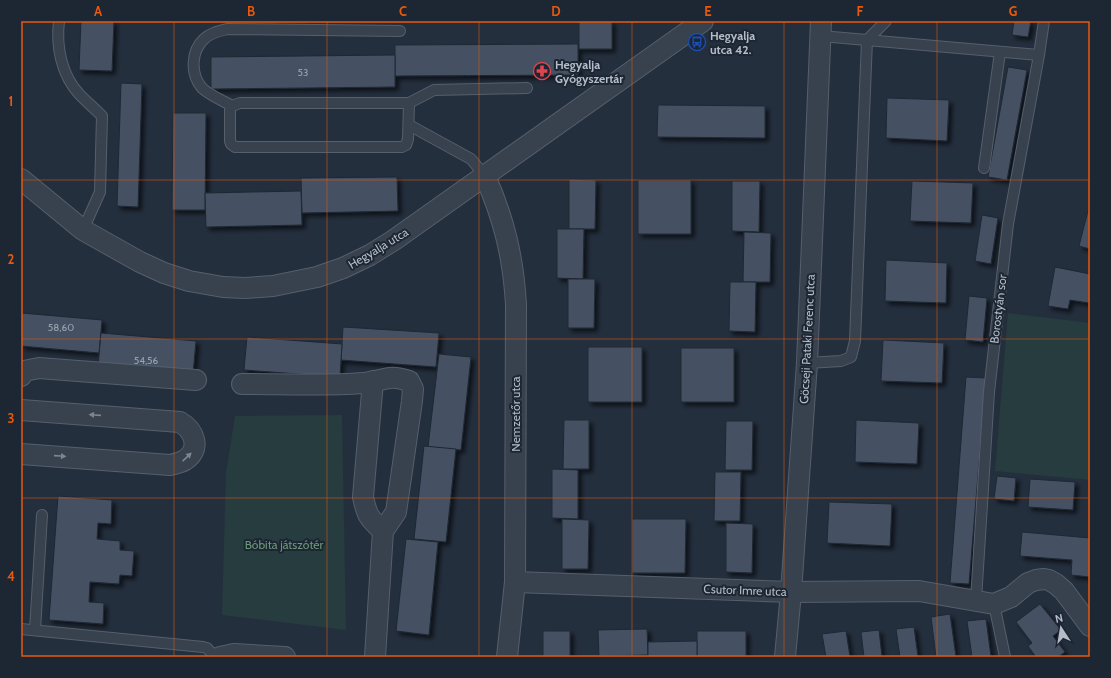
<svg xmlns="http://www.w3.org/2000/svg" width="1111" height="678" viewBox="0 0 1111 678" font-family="Cabin,sans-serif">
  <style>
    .green { fill: #263c3f }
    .building { fill: #455162; stroke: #1f2835; filter: url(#shadow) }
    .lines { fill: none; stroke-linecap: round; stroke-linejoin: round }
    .lane-casing { stroke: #565f6c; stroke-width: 12 }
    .street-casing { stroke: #565f6c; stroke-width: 22 }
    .lane { stroke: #38414e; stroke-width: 10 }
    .street { stroke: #38414e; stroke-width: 20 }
    .oneway { fill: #7c8592 }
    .grid { fill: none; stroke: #e8590c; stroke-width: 1; stroke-opacity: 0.55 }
    .labels { text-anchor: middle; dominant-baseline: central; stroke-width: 4; stroke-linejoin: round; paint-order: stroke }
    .number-label { font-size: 10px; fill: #98a1af }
    .poi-label { font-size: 12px; font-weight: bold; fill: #b4bcc9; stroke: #1d2633; text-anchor: start }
    .street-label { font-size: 12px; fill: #b4bcc9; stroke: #1d2633 }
    .park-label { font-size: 12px; fill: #6b9a76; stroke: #1d2633 }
    .neatline { fill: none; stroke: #e8590c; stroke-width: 1.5 }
    .grid-label { font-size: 13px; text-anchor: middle; font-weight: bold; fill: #e8590c }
  </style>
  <defs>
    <filter id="shadow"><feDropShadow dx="3.5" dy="3.5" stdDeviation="2" flood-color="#0009"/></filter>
  </defs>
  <rect width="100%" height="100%" fill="#242f3e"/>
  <g class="green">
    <path d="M1008 313 1090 323V480L995 471Z"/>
    <path d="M342 415 346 630 222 615 226 473 235 416Z"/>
  </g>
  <g class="building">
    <path d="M81 21H114L112 71 79 70Z"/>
    <rect x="579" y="21" width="33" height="28"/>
    <path d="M1014 21H1031L1028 37 1012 35Z"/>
    <path d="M578 44V75L395 76V45Z"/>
    <path d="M395 55V87L211 89V57Z"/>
    <path d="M1008 67 1027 70 1007 180 988 177Z"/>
    <path d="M121 83 142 84 138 207 117 206Z"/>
    <path d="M887 98 949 100 947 141 886 138Z"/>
    <path d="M658 105 765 106V138L657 137Z"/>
    <path d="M173 113H206L205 210H172Z"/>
    <path d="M397 177 398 211 302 213 301 178Z"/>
    <path d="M569 179 596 180 595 229H569Z"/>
    <rect x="638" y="180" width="53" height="54"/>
    <path d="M732 181H760L759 232 732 231Z"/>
    <path d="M912 181 973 183 971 223 910 221Z"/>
    <path d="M301 191 302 225 206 227 205 193Z"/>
    <path d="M1089 207H1090V249L1079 246Z"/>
    <path d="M982 215 998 218 991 264 975 261Z"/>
    <path d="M557 229H584L583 279 557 278Z"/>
    <path d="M744 232 771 233 770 282H743Z"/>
    <path d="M886 260 947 263 946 303 885 301Z"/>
    <path d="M1055 267 1090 274V311H1088L1089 303 1070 300 1068 309 1048 306Z"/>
    <path d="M568 279H595L594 328H568Z"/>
    <path d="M730 282H756L755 332 729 331Z"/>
    <path d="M969 296 987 298 983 342 965 340Z"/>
    <path d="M21 313 102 320 99 353 21 346Z"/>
    <path d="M343 327 439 333 436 367 341 360Z"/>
    <path d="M101 333 196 341 193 374 98 367Z"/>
    <path d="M247 337 342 344 340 377 244 370Z"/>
    <path d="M883 340 944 343 942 383 881 381Z"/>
    <rect x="588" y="347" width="54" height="55"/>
    <rect x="681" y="348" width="53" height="54"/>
    <path d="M439 354 471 357 461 450 428 447Z"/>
    <path d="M966 377 986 378 969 584 950 583Z"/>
    <path d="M564 420H589V469H563Z"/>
    <path d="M856 420 919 423 917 464 855 462Z"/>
    <path d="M726 421H753L752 470H725Z"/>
    <path d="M424 446 456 449 446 542 414 539Z"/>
    <path d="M552 469 578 470V519L552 518Z"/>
    <path d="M715 472H741L740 521H714Z"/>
    <path d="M997 476 1016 478 1014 501 994 499Z"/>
    <path d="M1030 479 1075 482 1073 510 1028 507Z"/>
    <path d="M58 496 112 500 111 524 98 523 97 539 120 541V550L134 551 132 576 120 575 119 584 90 582 89 602 104 603 103 624 49 620Z"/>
    <path d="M829 502 892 504 890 546 827 543Z"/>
    <path d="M562 519 589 520 588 569H562Z"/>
    <path d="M632 519H686L685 573H632Z"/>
    <path d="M726 523 753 524 752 573 726 572Z"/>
    <path d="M1022 532 1090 538V577L1071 575 1072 560 1020 556Z"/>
    <path d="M406 539 438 542 429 635 396 631Z"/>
    <path d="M1040 604 1061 630 1053 636 1065 652 1058 657H1036L1028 646 1032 643 1016 622Z"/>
    <path d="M950 614 956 657H936L931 617Z"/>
    <path d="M986 619 991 657H972L967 621Z"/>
    <path d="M914 627 918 657H900L896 629Z"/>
    <path d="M647 629 648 655 599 656 598 630Z"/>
    <path d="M879 630 882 657H864L861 632Z"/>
    <rect x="543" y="631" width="27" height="26"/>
    <rect x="697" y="631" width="49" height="26"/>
    <path d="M846 631 850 657H826L822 634Z"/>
    <path d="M697 641V657H648V642Z"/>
  </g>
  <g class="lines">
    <g class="lane-casing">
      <g id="lane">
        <path d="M59 21C56 46 61 75 80 95 87 102 95 109 102 116L100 192 83 230"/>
        <path d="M821 36 1039 55"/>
        <path d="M240 103H409L408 139 406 145 402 147H235L231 144 230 141V110L232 106Z"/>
        <path d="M409 103 434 90 527 88"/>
        <path d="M232 106C224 101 209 95 202 88 190 74 191 51 204 39 210 33 219 31 227 29L400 31"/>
        <path d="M409 125 471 159 485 176"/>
        <path d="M984 168 1000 52"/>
        <path d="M807 363 841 361 851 357 855 341 867 40 886 21"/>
        <path d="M976 600 989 392 1008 224 1039 55 1044 21"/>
        <path d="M994 604 1005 657"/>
        <path d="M21 629 203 647 207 648 215 657"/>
        <path d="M35 630 42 515"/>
      </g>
    </g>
    <g class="street-casing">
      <g id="street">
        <path d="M485 176C504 219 513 256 516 304L515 582 507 657"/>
        <path d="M21 179 83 230 140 262 164 273 189 281 223 287 245 288 273 286 317 277 343 268 370 255 394 240 703 21"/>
        <path d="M21 376 24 371 39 368 196 380"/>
        <path d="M373 381 363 497C367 516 369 518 383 531"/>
        <path d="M242 384C282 384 324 386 364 383 384 382 386 373 409 381L413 389 412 401 396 512 383 531 375 657"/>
        <path d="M21 410 180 422C194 430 202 449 185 460 180 463 175 464 170 465L21 454"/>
        <path d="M515 582 791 592 919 591 994 604 1011 597 1028 583 1036 580 1044 579 1049 580 1056 584 1064 591 1090 626"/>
        <path d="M220 657 234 654 285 657"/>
        <path d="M785 657 791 592 807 363 821 21"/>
      </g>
    </g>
    <use href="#lane" class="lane"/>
    <use href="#street" class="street"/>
  </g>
  <defs><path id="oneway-solid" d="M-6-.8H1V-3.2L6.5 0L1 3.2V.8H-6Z"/></defs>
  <g class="oneway">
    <use href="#oneway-solid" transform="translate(95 415) rotate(-176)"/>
    <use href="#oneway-solid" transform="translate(60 456) rotate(4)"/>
    <use href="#oneway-solid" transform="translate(187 457) rotate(-43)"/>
  </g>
  <path class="grid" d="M174 21V657M327 21V657M479 21V657M632 21V657M784 21V657M937 21V657M21 180H1090M21 339H1090M21 498H1090"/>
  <defs>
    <g id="bus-ring" transform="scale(0.9)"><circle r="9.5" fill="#1d2633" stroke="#1a4fb4" stroke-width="1.5"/><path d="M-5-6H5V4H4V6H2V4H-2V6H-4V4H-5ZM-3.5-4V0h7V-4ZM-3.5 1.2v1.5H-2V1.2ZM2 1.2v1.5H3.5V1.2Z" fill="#1a4fb4"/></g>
    <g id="pharmacy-ring" transform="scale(0.9)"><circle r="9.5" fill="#1d2633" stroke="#e0444e" stroke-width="1.5"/><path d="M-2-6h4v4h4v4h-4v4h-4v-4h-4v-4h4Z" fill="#e0444e"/></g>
  </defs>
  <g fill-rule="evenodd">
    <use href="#bus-ring" x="697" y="42"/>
    <use href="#pharmacy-ring" x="542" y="71"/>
  </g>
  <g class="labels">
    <g class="number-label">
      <text x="303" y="72">53</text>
      <text x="61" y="327">58,60</text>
      <text x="146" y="360">54,56</text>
    </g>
    <g class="poi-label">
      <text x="710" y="35">Hegyalja<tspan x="710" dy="14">utca 42.</tspan></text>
      <text x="555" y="64">Hegyalja<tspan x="555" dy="14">Gyógyszertár</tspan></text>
    </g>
    <g class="street-label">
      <text transform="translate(378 248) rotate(-31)">Hegyalja utca</text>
      <text transform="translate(998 309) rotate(-83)">Borostyán sor</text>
      <text transform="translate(807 339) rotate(-87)">Göcseji Pataki Ferenc utca</text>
      <text transform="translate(515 414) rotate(-90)">Nemzetőr utca</text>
      <text transform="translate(745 590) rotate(2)">Csutor Imre utca</text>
    </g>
    <g class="park-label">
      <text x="284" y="544">Bóbita játszótér</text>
    </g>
  </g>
  <rect width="1111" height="678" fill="none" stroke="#1d2633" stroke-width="44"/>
  <g transform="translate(1061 628) rotate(348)" stroke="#1d2633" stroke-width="3" paint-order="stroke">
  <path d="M0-3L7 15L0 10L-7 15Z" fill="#b4bcc9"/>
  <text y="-6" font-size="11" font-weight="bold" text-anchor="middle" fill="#b4bcc9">N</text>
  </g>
  <rect x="22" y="22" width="1067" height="634" class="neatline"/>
  <g class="grid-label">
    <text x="98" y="16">A</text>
    <text x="251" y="16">B</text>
    <text x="403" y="16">C</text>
    <text x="556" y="16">D</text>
    <text x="708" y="16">E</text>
    <text x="860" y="16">F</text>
    <text x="1013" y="16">G</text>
    <text x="11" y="106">1</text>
    <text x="11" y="264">2</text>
    <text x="11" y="423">3</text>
    <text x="11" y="581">4</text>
  </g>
</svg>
